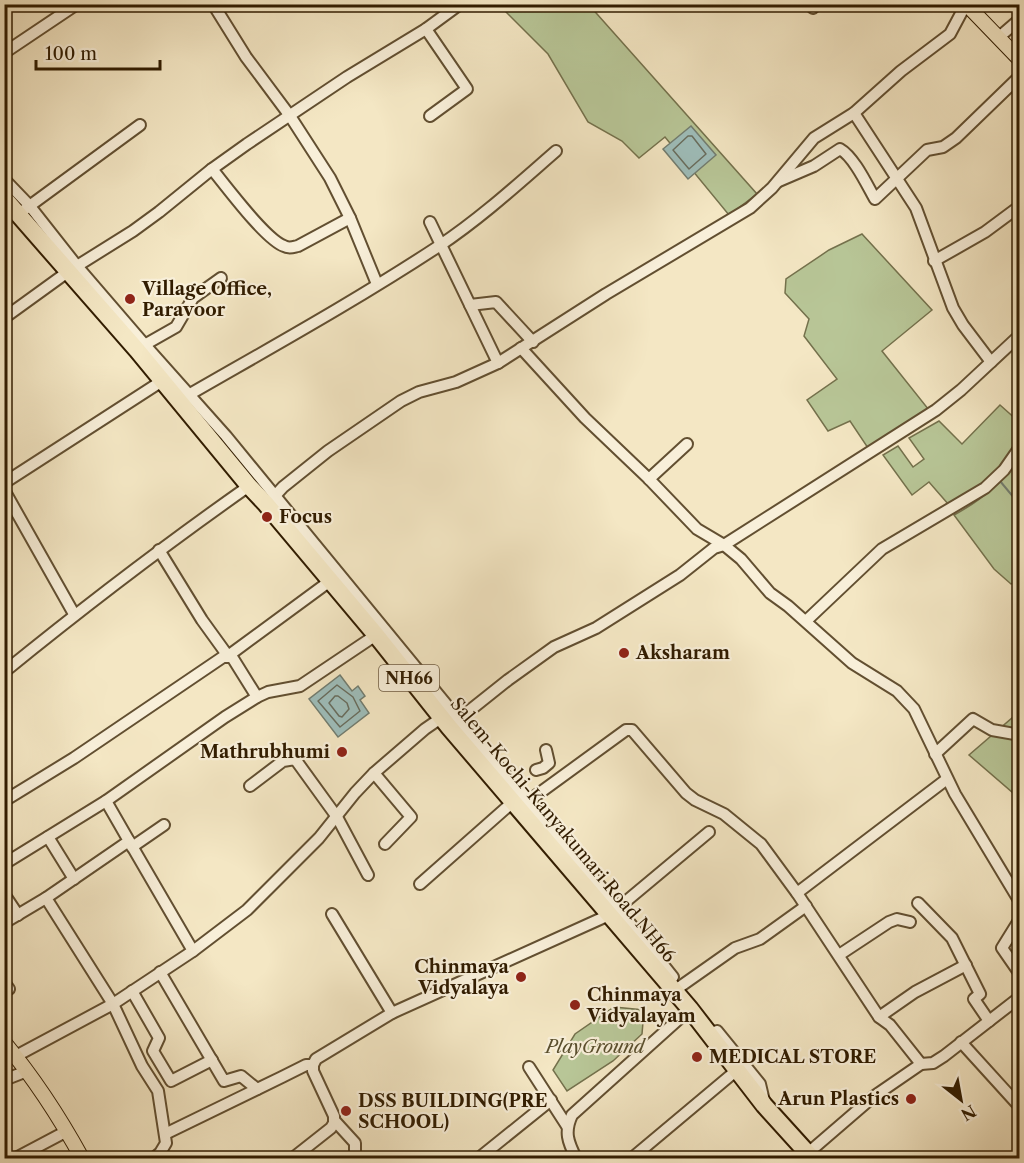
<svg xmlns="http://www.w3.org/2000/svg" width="1024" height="1163" viewBox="0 0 1024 1163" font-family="'Libre Caslon Text',serif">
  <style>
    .green { fill: #b8c697; stroke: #74714c; stroke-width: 1.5 }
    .water { fill: #9ebebb; stroke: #727d70; stroke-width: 1.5 }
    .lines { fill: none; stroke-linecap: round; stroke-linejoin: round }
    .shore { stroke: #686d5e; stroke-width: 1.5 }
    .stream { stroke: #727d70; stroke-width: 2 }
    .minor-casing { stroke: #624f31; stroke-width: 14 }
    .major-casing { stroke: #311c00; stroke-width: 16 }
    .highway-casing { stroke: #311c00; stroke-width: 20 }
    .minor { stroke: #f8efd9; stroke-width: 10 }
    .major { stroke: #f4e7c4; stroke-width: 14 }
    .highway { stroke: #f4e7c4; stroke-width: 16 }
    .poi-dot { fill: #8f2418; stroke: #f8efd9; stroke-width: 2 }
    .labels { text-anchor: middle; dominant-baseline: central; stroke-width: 4.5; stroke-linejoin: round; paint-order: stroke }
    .shield { fill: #f8efd9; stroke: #6d5b41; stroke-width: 1.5 }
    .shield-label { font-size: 16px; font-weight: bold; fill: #311c00 }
    .poi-label { font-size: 18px; font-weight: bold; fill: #311c00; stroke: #f8efd9; text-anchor: start }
    .street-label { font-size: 18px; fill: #311c00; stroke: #f8efd9 }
    .park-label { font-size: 18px; font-style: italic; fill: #5a4f2d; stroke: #f8efd9 }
  </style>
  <rect width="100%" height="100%" fill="#f4e7c4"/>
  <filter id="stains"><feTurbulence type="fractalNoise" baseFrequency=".00333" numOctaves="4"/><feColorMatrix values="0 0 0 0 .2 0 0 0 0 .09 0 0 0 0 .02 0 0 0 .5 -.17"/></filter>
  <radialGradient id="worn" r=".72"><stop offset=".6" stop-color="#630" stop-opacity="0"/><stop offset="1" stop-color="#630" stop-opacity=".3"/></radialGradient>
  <g class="green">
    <path d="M499 5H589L757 194 729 215 665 137 639 158 622 141 588 122 548 54Z"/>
    <path d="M862 234 932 310 882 351 929 410 868 448 850 421 828 431 807 400 837 379 804 336 809 319 785 293 786 279 829 250Z"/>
    <path d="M1000 405 1019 422V441L996 474 969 494 949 505 929 482 912 495 883 455 898 446 913 467 924 459 909 438 939 421 962 444Z"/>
    <path d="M1019 459V582L1011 584 994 569 954 515C980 501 1002 483 1019 459Z"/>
    <path d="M1019 712V798L969 755Z"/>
    <path d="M614 1007 644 1010 642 1034 613 1061 567 1091 553 1070 575 1034Z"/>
  </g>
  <g class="water">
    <path d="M691 126 716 155 688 179 663 149Z"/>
    <path d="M340 675 352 691 358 686 365 696 360 700 369 713 338 737 309 699Z"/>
  </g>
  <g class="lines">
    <g class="shore">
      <path d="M688 136H692L706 154 689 169 673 150Z"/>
      <path d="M337 685 353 697 360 711 340 727 318 701Z"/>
      <path d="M335 696H338L347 703 349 709 342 717 339 716 329 703Z"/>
    </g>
    <path class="stream" d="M1000 481 1020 505"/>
    <g class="minor-casing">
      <g id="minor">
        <path d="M213 4 246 57 290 116 330 178 350 218 377 284"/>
        <path d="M813 8 816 4"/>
        <path d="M426 29 467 89 430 116"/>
        <path d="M998 38 1020 19"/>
        <path d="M4 53 77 4"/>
        <path d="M854 113 916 208 953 308 963 325 991 362"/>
        <path d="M212 169C226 186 265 239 284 246 289 249 293 247 298 246L350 218"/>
        <path d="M4 179 29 205 77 266 145 345 226 436 459 720 602 888 673 977"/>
        <path d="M779 181 814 166 840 149C854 157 867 185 875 199L927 150 943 147 956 138 1020 76"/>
        <path d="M24 210 140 125"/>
        <path d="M430 222 498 363"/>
        <path d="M934 261 985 232 1020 206"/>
        <path d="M470 305 496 302 533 342"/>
        <path d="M4 318 69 271 133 231 159 212 212 169 247 144 347 77 426 29 460 4"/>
        <path d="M139 348 176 327 193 298 221 278"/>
        <path d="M521 348 585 418 649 479 697 529 724 545 741 559 770 593 788 606 852 663 897 691 914 709 955 794 1020 902"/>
        <path d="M185 397C270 348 357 300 439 246 481 218 518 184 556 151"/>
        <path d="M649 479 687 444"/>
        <path d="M4 483 162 381"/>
        <path d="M4 490 74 614"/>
        <path d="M272 499 283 487 328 451 401 401 419 392 456 382 498 363 606 294 750 208 772 188 814 138 854 113 901 71 950 34 966 4"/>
        <path d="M159 550 202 620 228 656 330 581"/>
        <path d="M806 621 882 549 985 488 1004 470 1020 447"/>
        <path d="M4 672C84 607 165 545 249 486"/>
        <path d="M454 723 508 680 554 647 596 628 680 575 714 548 724 545 936 410 961 390 1020 335"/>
        <path d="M935 754 973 719 992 730 1020 735"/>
        <path d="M536 770 543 768 549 763 546 750"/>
        <path d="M374 773 411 817 385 844"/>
        <path d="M250 786 283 761 295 759 337 817 368 875"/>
        <path d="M4 801 74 758 223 657H232L257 697"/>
        <path d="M106 801 129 841 46 898 113 1004 142 1066 158 1091 166 1143 160 1153 154 1158"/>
        <path d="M523 805 626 730H632L686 793 695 800 724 814 761 844 797 893 879 1017 890 1025 921 1064"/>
        <path d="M48 837 74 879"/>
        <path d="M129 841 193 951"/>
        <path d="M132 847 164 825"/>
        <path d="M4 864 106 801 225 717 257 697 268 692 300 686 376 635"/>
        <path d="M420 884 514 801"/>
        <path d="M797 893 947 779"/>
        <path d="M4 894 18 915"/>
        <path d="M918 903 952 938 980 994 974 999 989 1021"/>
        <path d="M618 908 709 832"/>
        <path d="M332 914 392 1013"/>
        <path d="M1020 919 1002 948 1020 974"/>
        <path d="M4 923 46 898"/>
        <path d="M839 955 889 922 897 919 910 922"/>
        <path d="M160 972 224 1081 241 1076 257 1089"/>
        <path d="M4 982 9 989"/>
        <path d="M681 986 735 948 760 939 806 906"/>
        <path d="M132 991 159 1038 153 1051 171 1081 212 1060"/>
        <path d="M879 1017 915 992 966 965"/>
        <path d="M717 1031 760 1084 764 1101"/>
        <path d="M961 1042 1020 1107"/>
        <path d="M16 1056 113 1004 193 951 247 910 319 838 355 793 374 773 425 729 441 718"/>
        <path d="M529 1067 567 1126"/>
        <path d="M4 1080 27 1071"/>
        <path d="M334 1120 355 1143V1153L359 1158"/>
        <path d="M165 1134 282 1077 306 1065H313"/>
        <path d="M808 1153 873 1097 921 1064 933 1063 944 1056 1020 997"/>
        <path d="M16 1158 67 1131"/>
        <path d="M293 1158 331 1128 334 1123V1116L313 1071V1065L316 1059 392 1013 609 915"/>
        <path d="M479 1158 551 1100"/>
        <path d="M576 1158C568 1142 564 1132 572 1115L690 1009"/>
        <path d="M632 1158 737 1070"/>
      </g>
    </g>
    <g class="major-casing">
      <g id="major">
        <path d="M966 4 1020 60"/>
        <path d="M4 1042C34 1078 60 1118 82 1158"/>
      </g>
    </g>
    <g class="highway-casing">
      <path id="highway" d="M4 198 137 350 249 486 266 504 376 635 449 727 690 1009 764 1105 812 1158"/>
    </g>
    <use href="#minor" class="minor"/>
    <use href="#major" class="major"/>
    <use href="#highway" class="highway"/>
  </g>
  <g class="poi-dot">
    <circle cx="130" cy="299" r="6"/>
    <circle cx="267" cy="517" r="6"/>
    <circle cx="624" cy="653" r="6"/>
    <circle cx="342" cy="752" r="6"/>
    <circle cx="521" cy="977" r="6"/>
    <circle cx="575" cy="1005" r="6"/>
    <circle cx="697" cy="1057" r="6"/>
    <circle cx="911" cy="1099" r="6"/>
    <circle cx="346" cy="1111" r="6"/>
  </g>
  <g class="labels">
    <rect class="shield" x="379" y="665" width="60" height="26" rx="4.5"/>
    <g class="shield-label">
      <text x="409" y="678">NH66</text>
    </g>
    <g class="poi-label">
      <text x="142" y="289">Village Office,<tspan x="142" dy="21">Paravoor</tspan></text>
      <text x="279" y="517">Focus</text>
      <text x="636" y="653">Aksharam</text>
      <text x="330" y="752" text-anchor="end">Mathrubhumi</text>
      <text x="509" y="967" text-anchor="end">Chinmaya<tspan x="509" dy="21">Vidyalaya</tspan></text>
      <text x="587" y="995">Chinmaya<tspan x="587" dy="21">Vidyalayam</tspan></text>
      <text x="709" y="1057">MEDICAL STORE</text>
      <text x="899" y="1099" text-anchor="end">Arun Plastics</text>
      <text x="358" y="1101">DSS BUILDING(PRE<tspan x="358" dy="21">SCHOOL)</tspan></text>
    </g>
    <g class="street-label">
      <text transform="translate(563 830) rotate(50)">Salem-Kochi-Kanyakumari Road NH66</text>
    </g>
    <g class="park-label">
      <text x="595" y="1047">PlayGround</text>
    </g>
  </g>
  <rect width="1024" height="1163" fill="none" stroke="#f4e7c4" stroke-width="24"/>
  <rect x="6" y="6" width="1012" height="1151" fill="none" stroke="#311c00" stroke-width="3"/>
  <rect x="12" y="12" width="1000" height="1139" fill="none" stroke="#311c00" stroke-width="1.5"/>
  <g transform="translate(961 1100) rotate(149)" stroke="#f8efd9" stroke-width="4.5" paint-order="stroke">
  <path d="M0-4.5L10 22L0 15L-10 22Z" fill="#311c00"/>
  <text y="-9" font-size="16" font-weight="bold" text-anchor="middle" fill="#311c00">N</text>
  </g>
  <path d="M36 60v9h124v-9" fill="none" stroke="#311c00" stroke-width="3"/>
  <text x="45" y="60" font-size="18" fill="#311c00" stroke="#f8efd9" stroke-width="4.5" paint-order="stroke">100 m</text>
  <rect width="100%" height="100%" filter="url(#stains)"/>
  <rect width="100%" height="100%" fill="url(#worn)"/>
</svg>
